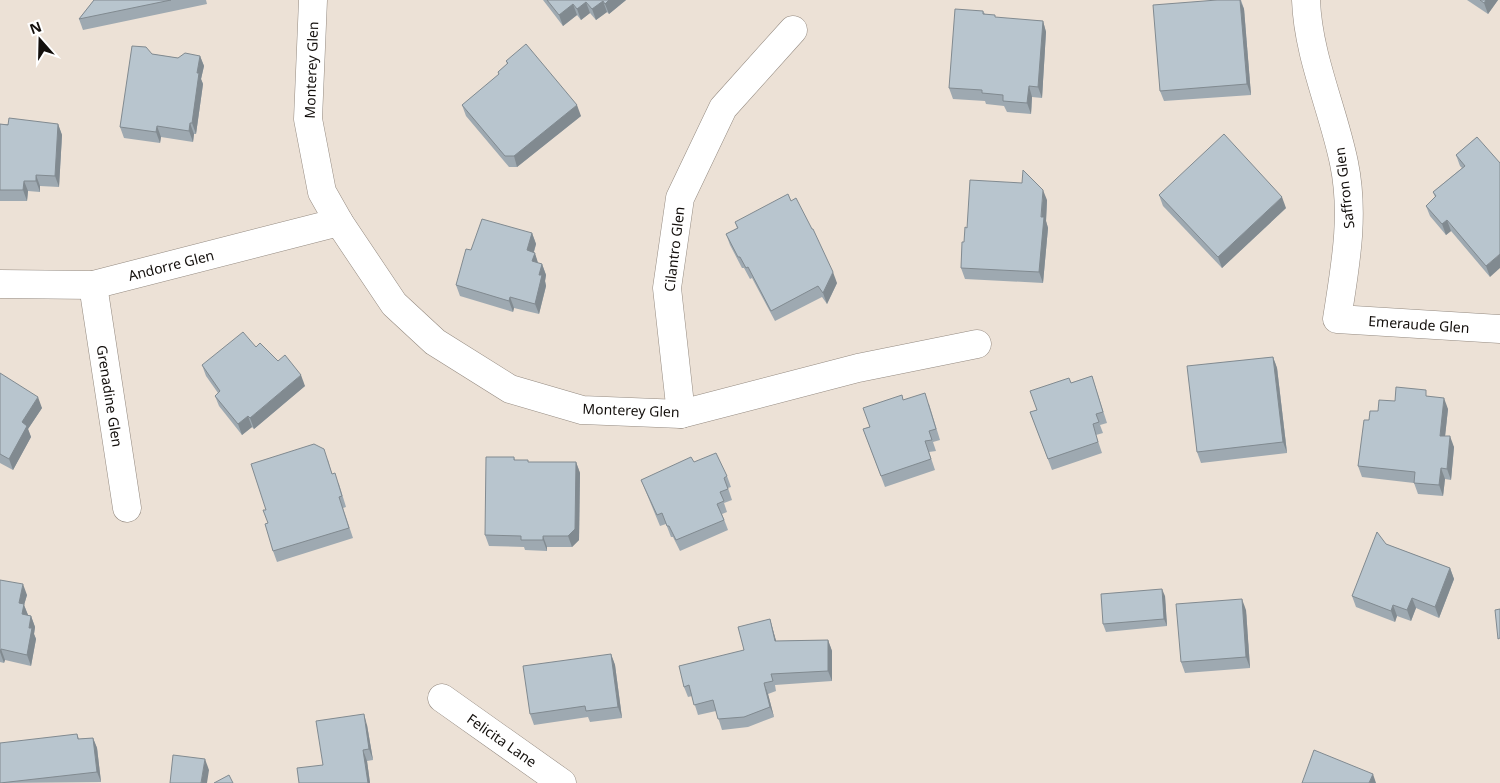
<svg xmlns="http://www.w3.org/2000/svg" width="1500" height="783" viewBox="0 0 1500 783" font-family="'Noto Sans',sans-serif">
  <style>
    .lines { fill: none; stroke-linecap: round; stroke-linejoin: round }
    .minor-casing { stroke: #948a80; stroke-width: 29 }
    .minor { stroke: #fff; stroke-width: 28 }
    .wall { fill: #9ea9b1 }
    .shaded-wall { fill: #818a90 }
    .building { fill: #b8c5ce; stroke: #818a90 }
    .labels { text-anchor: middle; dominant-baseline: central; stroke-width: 4.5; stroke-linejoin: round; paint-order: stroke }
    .street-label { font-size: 14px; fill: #130f0c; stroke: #fff }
  </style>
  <rect width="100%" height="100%" fill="#ece1d6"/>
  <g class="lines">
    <g class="minor-casing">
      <g id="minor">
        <path d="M313 0 308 119 322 192 339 222 394 304 435 342 510 389 582 410 681 414 858 368 977 344"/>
        <path d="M1306 0C1308 56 1333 109 1344 163 1355 216 1345 267 1337 319L1500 329"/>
        <path d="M0 284 93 285 339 222"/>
        <path d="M93 285 127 508"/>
        <path d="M681 414 667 288 680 198 723 108 793 30"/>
        <path d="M442 698 562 783"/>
      </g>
    </g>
    <use href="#minor" class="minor"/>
  </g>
  <g class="wall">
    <path d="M94 0H206L207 4 83 30 79 19Z"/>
    <path d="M543 0H626L609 14 607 12 596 20 590 13 581 20 577 15 563 26Z"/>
    <path d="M1217 0H1241L1244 9 1251 95 1164 101 1160 91Z"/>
    <path d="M1467 0H1498L1488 14Z"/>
    <path d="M983 11 985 14 996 18 1043 21 1046 32 1042 98 1032 97 1031 114 1007 112 1004 106 986 104 985 101 953 99 949 88Z"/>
    <path d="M152 54 178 58 200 56 204 66 201 79 203 84 196 134H194L193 142 161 137 160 143 124 138 120 127Z"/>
    <path d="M506 61 581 116 517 167H509L466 116 462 105 499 75 498 72 507 64Z"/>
    <path d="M0 124H58L62 135 59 187 40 186V192L28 191 27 201H0Z"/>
    <path d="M1477 137 1490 277 1451 231 1446 235 1430 216 1426 206 1435 197 1433 192 1462 168 1460 166 1456 155Z"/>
    <path d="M1159 195 1286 208 1222 268 1163 206Z"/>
    <path d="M1047 200 1046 221 1048 228 1043 283 965 279 961 268 967 228Z"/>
    <path d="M735 222 837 283 827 304 822 297 775 321 752 278 750 279 744 268H742L730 245 726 234 737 228Z"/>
    <path d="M532 233 536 244 534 252 538 263 542 264 546 275 545 281 546 286 539 314 514 308 513 312 460 296 456 285 471 250Z"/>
    <path d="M256 347 278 361 305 386 254 429 252 427 242 435 219 406 215 396 218 393 206 376 202 365Z"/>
    <path d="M1273 357 1277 368 1287 453 1201 463 1197 452Z"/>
    <path d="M0 373 42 408 28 429 31 437 13 470 0 463Z"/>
    <path d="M1092 376 1107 423 1100 425 1103 433 1096 435 1102 453 1052 470 1030 412 1037 410 1071 383Z"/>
    <path d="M1429 396 1448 409 1445 436 1454 447 1451 480 1445 479 1443 496 1418 494 1414 483 1362 477 1358 466 1369 420 1378 411 1395 401Z"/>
    <path d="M929 404 940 440 933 442 936 451 929 452 935 470 885 487 863 429Z"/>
    <path d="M514 457 515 460 529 462H576L580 473 579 540 572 547H547V551L525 550 524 547 489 546 485 535Z"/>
    <path d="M328 460 332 474 339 484 346 507 343 508 353 538 277 562 273 551 266 510Z"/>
    <path d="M694 462 727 476 731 487 728 488 732 500 724 503 727 512 722 514 728 530 680 551 673 537H671L666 524 660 526 641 480Z"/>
    <path d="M1386 544 1450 568 1454 579 1439 618 1416 608 1411 621 1397 616 1395 622 1356 607 1352 596Z"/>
    <path d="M0 580 27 595 24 605 28 615 31 616 35 627 34 634 36 639 31 666 5 660 4 663 0 662Z"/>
    <path d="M1165 596 1167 626 1106 632 1103 624Z"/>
    <path d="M1246 610 1250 668 1185 673 1181 662Z"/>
    <path d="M770 619 776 641 828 640 832 651V681L775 685 776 691 768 694 774 717 748 727 722 730 716 711 698 715 692 696 688 697 684 687 744 650Z"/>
    <path d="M611 654 615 665 622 718 590 722 588 717 534 725 530 714Z"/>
    <path d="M367 725 373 760 367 761 370 783H299L323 765Z"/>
    <path d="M77 734 79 739 93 738 97 748 101 782 0 783Z"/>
  </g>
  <g class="shaded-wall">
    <path d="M609 0H626L609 14 605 4Z"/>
    <path d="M1240 0 1244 9 1251 95 1247 84Z"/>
    <path d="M1486 0H1498L1488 14 1484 3Z"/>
    <path d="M603 1 607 12 596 20 592 9Z"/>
    <path d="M586 2 590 13 581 20 577 9Z"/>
    <path d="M573 4 577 15 563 26 559 15Z"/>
    <path d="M1043 21 1046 32 1042 98 1038 87Z"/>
    <path d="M200 56 204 66 201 79 203 84 196 134 192 123 197 73Z"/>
    <path d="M1029 86 1032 97 1031 114 1027 103Z"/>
    <path d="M577 105 581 116 517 167 514 156Z"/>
    <path d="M190 123 194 134 193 142 189 131Z"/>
    <path d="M58 124 62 135 59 187 55 176Z"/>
    <path d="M157 126 161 137 160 143 156 132Z"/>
    <path d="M36 175 40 186V192L36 181Z"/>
    <path d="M24 181 28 191 27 201 23 190Z"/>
    <path d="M1043 190 1047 200 1046 221 1048 228 1043 283 1039 272Z"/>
    <path d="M1282 197 1286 208 1222 268 1218 257Z"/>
    <path d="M1447 220 1451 231 1446 235 1442 224Z"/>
    <path d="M532 233 536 244 531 261 527 250Z"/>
    <path d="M535 253 538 263 532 261Z"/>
    <path d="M1500 254V268L1490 277 1486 266Z"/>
    <path d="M542 264 546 275 545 281 546 286 539 314 535 304 539 275Z"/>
    <path d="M833 272 837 283 827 304 823 293Z"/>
    <path d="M510 297 514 308 513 312 509 301Z"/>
    <path d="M1273 357 1277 368 1287 453 1283 442Z"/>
    <path d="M301 375 305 386 254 429 250 418Z"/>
    <path d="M38 397 42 408 28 429 31 437 13 470 9 459 22 422Z"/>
    <path d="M1444 398 1448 409 1444 446 1440 436Z"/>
    <path d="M248 416 252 427 242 435 238 424Z"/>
    <path d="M1450 436 1454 447 1451 480 1447 469Z"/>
    <path d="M576 462 580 473 579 540 572 547 568 536Z"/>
    <path d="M1441 468 1445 479 1443 496 1439 485Z"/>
    <path d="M543 536 547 547V551L543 540Z"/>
    <path d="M1450 568 1454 579 1439 618 1435 607Z"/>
    <path d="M23 584 27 595 24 605 28 615 26 625 19 603Z"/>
    <path d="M1162 589 1165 596 1167 626 1164 619Z"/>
    <path d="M1412 598 1416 608 1411 621 1407 610Z"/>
    <path d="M1242 599 1246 610 1250 668 1246 657Z"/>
    <path d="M1393 605 1397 616 1395 622 1391 611Z"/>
    <path d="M31 616 35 627 34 634 36 639 31 666 27 655 29 628Z"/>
    <path d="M770 619 773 630 779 651 775 641Z"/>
    <path d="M828 640 832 651V681L828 671Z"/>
    <path d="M1 649 5 660 4 663 0 652Z"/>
    <path d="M611 654 615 665 622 718 618 707Z"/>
    <path d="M764 683 768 694 774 717 770 707Z"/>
    <path d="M364 714 367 725 373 760 369 749Z"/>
    <path d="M93 738 97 748 101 782 97 772Z"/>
    <path d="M363 750 367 761 370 783H368Z"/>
    <path d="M205 759 209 770 207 783H201Z"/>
    <path d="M1373 774 1376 783H1369Z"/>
  </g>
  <g class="building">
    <path d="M94 0H171L79 19Z"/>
    <path d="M547 0H609L605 4 603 1 592 9 586 2 577 9 573 4 559 15Z"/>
    <path d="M1217 0H1240L1247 84 1160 91 1153 5Z"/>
    <path d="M1480 0H1486L1484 3Z"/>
    <path d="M955 9 983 11V14L995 15V17L1043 21 1038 87 1029 86 1027 103 1003 101V95L982 93V90L949 88Z"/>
    <path d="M526 44 577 105 514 156H505L462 105 499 74 498 72 508 63 506 61Z"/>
    <path d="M132 46 146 47 152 54 178 58 185 53 200 56 197 73H199L192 123H190L189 131 157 126 156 132 120 127Z"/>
    <path d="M9 118 58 124 55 176 36 175V181H24L23 190H0V124L8 125Z"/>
    <path d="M1224 134 1282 197 1218 257 1159 195Z"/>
    <path d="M1477 137 1500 163V254L1486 266 1447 220 1442 224 1426 206 1436 196 1433 192 1465 166 1456 155Z"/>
    <path d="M1023 170 1043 190 1041 217H1044L1039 272 961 268 962 242H964L965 227 967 228 970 180 1022 183Z"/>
    <path d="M788 194 791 201 796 198 812 229H813L833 272 823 293 818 286 771 311 748 267 746 268 740 257H738L726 234 738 228 735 222Z"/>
    <path d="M482 219 532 233 527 250 535 253 532 261 542 264 539 275H542L535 304 510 297 509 301 456 285 466 249 471 250Z"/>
    <path d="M243 332 256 347 260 343 278 361 285 355 301 375 250 418 248 416 238 424 215 396 220 391 202 365Z"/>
    <path d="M1273 357 1283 442 1197 452 1187 366Z"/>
    <path d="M0 373 38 397 22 422 27 426 9 459 0 454Z"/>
    <path d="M1092 376 1103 412 1096 414 1099 422 1093 424 1098 442 1048 459 1030 412 1037 410 1030 391 1069 378 1071 383Z"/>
    <path d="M1396 387 1426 390V396L1444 398 1440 436H1450L1447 469 1441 468 1439 485 1414 483 1415 472 1358 466 1364 420H1369L1370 411H1378L1379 400 1395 401Z"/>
    <path d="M925 393 936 429 929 431 932 440 925 441 931 459 881 476 863 429 870 427 863 408 902 395 903 400Z"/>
    <path d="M314 444 324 449 332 474 335 473 342 496 339 497 349 528 273 551 265 524 268 523 263 510H266L251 464Z"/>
    <path d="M716 453 727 476 724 478 728 489 720 492 724 501 717 504 724 520 676 540 669 526H667L662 513 657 515 641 480 691 457 694 462Z"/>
    <path d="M486 457H514V460H528V462H576L575 529 568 536H543V540H521V536L485 535Z"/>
    <path d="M1377 532 1386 544 1450 568 1435 607 1412 598 1407 610 1393 605 1391 611 1352 596Z"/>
    <path d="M0 580 23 584 19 603 24 604 22 614 31 616 29 628H32L27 655 1 649 0 652Z"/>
    <path d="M1162 589 1164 619 1103 624 1101 594Z"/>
    <path d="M1242 599 1246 657 1181 662 1176 604Z"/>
    <path d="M1500 609V638L1498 639 1495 610Z"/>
    <path d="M770 619 775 641 828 640V671L771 674 773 681 764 683 770 707 744 717 718 719 713 700 694 705 689 685 684 687 679 666 744 650 738 627Z"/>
    <path d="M611 654 618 707 586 711 585 706 530 714 523 666Z"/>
    <path d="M364 714 369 749 363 750 368 783H299L297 768 323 765 316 721Z"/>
    <path d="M77 734 78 739 93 738 97 772 0 783V743Z"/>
    <path d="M1314 750 1373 774 1369 783H1302Z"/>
    <path d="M173 755 205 759 201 783H170Z"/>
    <path d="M229 775 233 783H214Z"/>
  </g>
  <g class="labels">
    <g class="street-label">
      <text transform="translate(311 70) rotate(-88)">Monterey Glen</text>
      <text transform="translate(1344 188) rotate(-97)">Saffron Glen</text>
      <text transform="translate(674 249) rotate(-83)">Cilantro Glen</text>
      <text transform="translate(171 265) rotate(-14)">Andorre Glen</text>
      <text transform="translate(1419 324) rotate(4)">Emeraude Glen</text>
      <text transform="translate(110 396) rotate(81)">Grenadine Glen</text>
      <text transform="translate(631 410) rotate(2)">Monterey Glen</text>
      <text transform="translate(502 740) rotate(35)">Felicita Lane</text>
    </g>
  </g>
  <g transform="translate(40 40) rotate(340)" stroke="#ffffff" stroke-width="4" paint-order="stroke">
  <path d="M0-4L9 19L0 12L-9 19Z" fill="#130f0c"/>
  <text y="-8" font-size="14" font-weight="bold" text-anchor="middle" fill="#130f0c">N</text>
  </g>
</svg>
